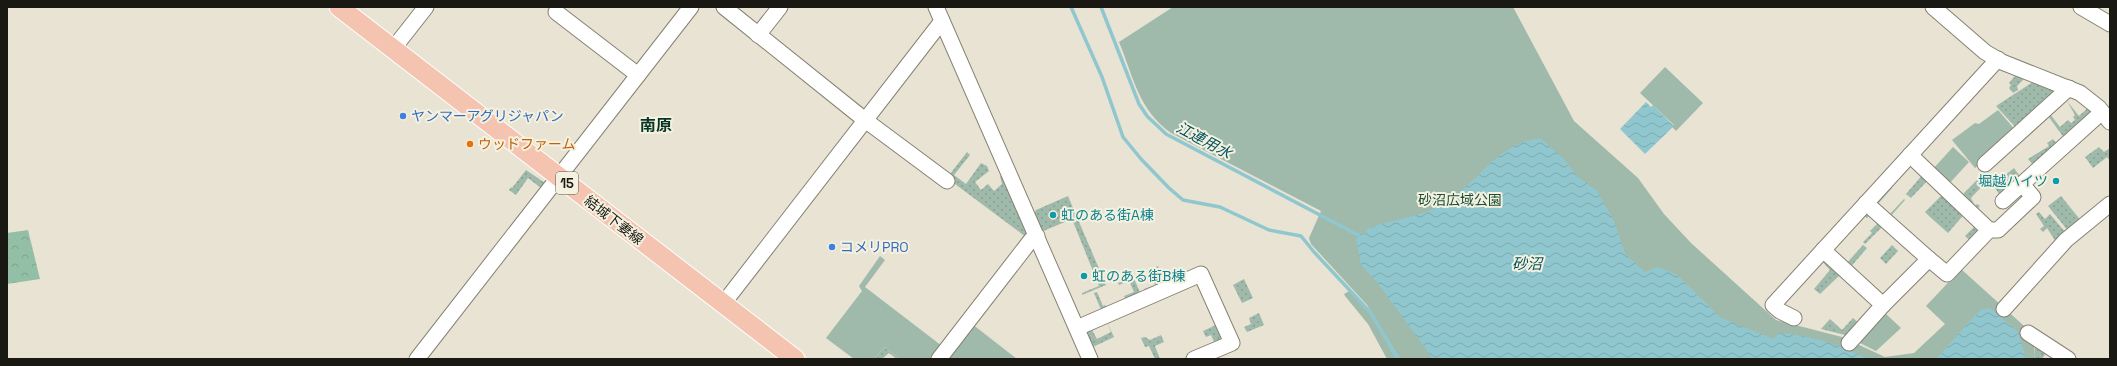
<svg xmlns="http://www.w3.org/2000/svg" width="2117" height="366" viewBox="0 0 2117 366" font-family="'Space Grotesk','Noto Sans JP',sans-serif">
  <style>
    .green { fill: #9fbaab }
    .forest { fill: url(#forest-crowns) }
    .garden { fill: url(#garden-dots) }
    .water { fill: url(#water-waves) }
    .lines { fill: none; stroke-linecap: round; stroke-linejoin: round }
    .stream { stroke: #90c7cf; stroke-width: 3.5 }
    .minor-casing { stroke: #868273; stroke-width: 17 }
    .major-casing { stroke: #fff; stroke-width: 21 }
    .minor { stroke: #fff; stroke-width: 15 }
    .major { stroke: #f5c4b0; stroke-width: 19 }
    .shop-dot { fill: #3f7fe0; stroke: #f5f1e0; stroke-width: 1.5 }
    .food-dot { fill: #e8710a; stroke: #f5f1e0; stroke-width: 1.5 }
    .culture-dot { fill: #0f9aa8; stroke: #f5f1e0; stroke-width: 1.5 }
    .labels { text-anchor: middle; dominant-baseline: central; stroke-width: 4; stroke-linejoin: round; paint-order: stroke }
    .shield { fill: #f5f1e0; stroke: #5b5950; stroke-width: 1 }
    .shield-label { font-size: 13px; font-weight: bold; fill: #191812 }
    .shop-label { font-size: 14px; fill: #366cbe; stroke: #f5f1e0; text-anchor: start }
    .food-label { font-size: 14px; fill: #c56008; stroke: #f5f1e0; text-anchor: start }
    .culture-label { font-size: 14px; fill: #0d838f; stroke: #f5f1e0; text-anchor: start }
    .park-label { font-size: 14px; fill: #184e36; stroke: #f5f1e0 }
    .street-label { font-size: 14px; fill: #191812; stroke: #f5f1e0 }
    .water-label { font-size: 15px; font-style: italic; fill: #00535d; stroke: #f5f1e0 }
    .quarter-label { font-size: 16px; font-weight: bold; fill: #073624; stroke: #f5f1e0 }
  </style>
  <defs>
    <pattern id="forest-crowns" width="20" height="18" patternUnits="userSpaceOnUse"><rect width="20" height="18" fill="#93bfa7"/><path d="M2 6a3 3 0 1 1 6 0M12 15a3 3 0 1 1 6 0" fill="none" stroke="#7ea38f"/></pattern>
    <pattern id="garden-dots" width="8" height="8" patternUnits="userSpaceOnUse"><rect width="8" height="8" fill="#9fbaab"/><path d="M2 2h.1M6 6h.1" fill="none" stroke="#889f92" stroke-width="1.8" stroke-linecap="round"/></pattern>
    <pattern id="water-waves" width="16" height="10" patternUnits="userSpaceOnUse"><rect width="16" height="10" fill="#90c7cf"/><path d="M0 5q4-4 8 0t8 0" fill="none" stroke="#7caab1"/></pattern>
  </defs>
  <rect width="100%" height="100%" fill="#e8e3d3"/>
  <g class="green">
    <path d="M1173 7H1513L1574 121 1638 178 1664 214 1691 243 1776 320 1842 337 1885 357 1914 353 1945 324 1926 306 1961 269 2033 334 2035 359H1400L1367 305 1311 244 1309 238 1321 211 1171 133C1138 109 1134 78 1119 42Z"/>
    <path d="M1665 67 1703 103 1676 131 1672 127 1674 125 1640 93Z"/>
    <path d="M1998 110 2017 132 1975 168 1952 140 1975 123 1979 124Z"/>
    <path d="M1953 147 1969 162 1948 185 1932 170Z"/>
    <path d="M880 256 885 260 865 287 942 346 932 359H900L884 347 875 359H854L826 338 862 291 859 286Z"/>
    <path d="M1351 290 1374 318 1396 359H1387L1368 324 1345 296 1344 294Z"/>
    <path d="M1885 313 1901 328 1876 351 1858 342Z"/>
    <path d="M972 324 1017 359H945Z"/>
  </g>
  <path class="forest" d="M28 230 40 279 7 284V233Z"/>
  <g class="garden">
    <path d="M2011 72 2026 77 2017 86 2018 90 2013 93 2009 88 2011 85 2009 83 2015 76Z"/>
    <path d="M2036 80 2058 90 2018 130 1996 106Z"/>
    <path d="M2067 101 2079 116 2090 106 2092 115 2065 139 2048 116 2050 114 2060 127 2068 120 2071 123 2075 120 2073 117 2075 115Z"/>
    <path d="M2053 139 2056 143 2034 166 2028 159 2049 146 2047 143Z"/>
    <path d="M2099 147 2104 152 2110 148V161L2107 157 2093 168 2085 157Z"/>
    <path d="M967 152 970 155 954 175 966 184 981 163 987 166 989 171 975 182 981 190 988 184 994 191 1002 184 1000 176 1005 174 1029 235 1026 237 947 178Z"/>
    <path d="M2014 168 2022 179 2001 197 1993 185Z"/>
    <path d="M526 170 545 183 541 188 528 178 516 195 509 190 511 187 512 188Z"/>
    <path d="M1924 173 1930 178 1911 198 1906 194Z"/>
    <path d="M1981 176 1987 181 1971 198 1975 206 1977 204 1980 206 1976 210 1952 189 1955 186 1963 194Z"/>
    <path d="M1891 186 1892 188 1878 204 1890 214 1904 199 1905 200 1890 217 1875 204Z"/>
    <path d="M1945 192 1967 211 1948 233 1929 216 1935 209 1929 216 1925 212Z"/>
    <path d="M1068 196 1106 285 1082 295V293L1099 286 1072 219 1041 232 1034 214 1036 210Z"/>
    <path d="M2061 196 2082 222 2069 232 2048 206Z"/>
    <path d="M1868 209 1884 225 1865 244 1863 242 1872 233 1870 231 1878 223 1870 215 1867 218 1864 216Z"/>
    <path d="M2039 212 2045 219 2050 214 2066 233 2056 242 2047 228 2043 232 2040 229 2044 226 2036 214Z"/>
    <path d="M1978 223 1984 228 1973 243 1965 236Z"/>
    <path d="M1863 245 1867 248 1848 270 1846 264Z"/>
    <path d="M1892 245 1898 251 1886 264 1880 258Z"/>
    <path d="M1821 260H1827L1841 274 1820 294 1814 289 1830 270Z"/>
    <path d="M1158 266 1165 285 1146 293 1144 289 1155 285 1154 282 1157 281 1152 269Z"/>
    <path d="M1133 276 1141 295 1126 301 1124 296 1134 292 1129 281 1119 285 1118 283Z"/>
    <path d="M1244 279 1253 298 1242 303 1233 285Z"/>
    <path d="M1097 292 1103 306 1105 305 1106 307 1117 302 1102 312 1094 293Z"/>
    <path d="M1259 313 1264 325 1247 332 1244 327 1251 324 1249 318Z"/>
    <path d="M1853 318 1861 325 1845 335 1821 329 1830 319 1842 330Z"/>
    <path d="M1107 322 1114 337 1093 347 1085 331 1091 328 1097 339 1111 332Z"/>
    <path d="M1218 324 1226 341 1216 346 1211 335 1206 337 1203 331Z"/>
    <path d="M1161 335 1164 342 1155 346 1160 359H1155L1149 346 1145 347 1141 338 1145 337 1150 340Z"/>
    <path d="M2034 338 2049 348 2042 359H2035Z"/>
    <path d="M884 347 900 359H897L889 353 882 359H875Z"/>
  </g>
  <g class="water">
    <path d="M1646 102 1651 107 1653 105 1674 126 1645 154 1620 129Z"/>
    <path d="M1540 138 1564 159 1577 176 1597 191 1614 221 1625 254 1645 272 1658 267 1677 275 1721 318 1773 339 1779 333C1811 336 1838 344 1867 359H1433L1377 282 1361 265 1356 237 1359 233 1364 236 1367 229C1391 219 1420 218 1443 204 1479 183 1495 144 1540 138Z"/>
    <path d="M1990 308 2018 332 2026 359H1936L1980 310Z"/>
  </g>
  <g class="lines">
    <g class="stream">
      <path d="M1071 7 1102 77 1123 137 1141 159 1169 188 1183 200 1220 207 1269 230 1301 236 1314 252 1371 313 1398 359"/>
      <path d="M1101 7 1139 104 1147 116 1166 134 1358 235"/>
    </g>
    <g class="minor-casing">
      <g id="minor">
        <path d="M724 7 865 120 947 181"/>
        <path d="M936 7 1090 359"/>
        <path d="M1933 7 1985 52 2002 62 2080 93 2099 108 2110 122"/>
        <path d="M2081 7 2110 24"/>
        <path d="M556 12 638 75"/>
        <path d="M758 35 780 7"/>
        <path d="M393 49 426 7"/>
        <path d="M1910 155 1989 230"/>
        <path d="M1985 164 2069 88"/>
        <path d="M2003 201 2102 112"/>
        <path d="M1866 203 1929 259 1883 305"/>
        <path d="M1823 250 1883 305 1849 343"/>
        <path d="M1929 259 1947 274 1989 230H1998L2033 197 2022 184"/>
        <path d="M723 304 942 21"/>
        <path d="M2004 309 2066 240 2110 204"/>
        <path d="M1794 318 1780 311 1773 305 1998 59"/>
        <path d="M1077 328 1201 274 1232 343 1194 359"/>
        <path d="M2028 333 2068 359"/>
        <path d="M417 359 691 7"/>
        <path d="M939 359 1031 240 1037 236"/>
      </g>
    </g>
    <g class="major-casing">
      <path id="major" d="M339 7 795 359"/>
    </g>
    <use href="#minor" class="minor"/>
    <use href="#major" class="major"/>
  </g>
  <g class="shop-dot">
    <circle cx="403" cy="116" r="4"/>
    <circle cx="832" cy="247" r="4"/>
  </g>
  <circle class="food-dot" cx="470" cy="144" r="4"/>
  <g class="culture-dot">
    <circle cx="2056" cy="181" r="4"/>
    <circle cx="1053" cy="215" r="4"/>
    <circle cx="1084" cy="276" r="4"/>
  </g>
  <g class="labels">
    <rect class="shield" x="556" y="172" width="22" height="22" rx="3"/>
    <g class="shield-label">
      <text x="567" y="183">15</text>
    </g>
    <g class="shop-label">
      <text x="411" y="116">ヤンマーアグリジャパン</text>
      <text x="840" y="247">コメリPRO</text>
    </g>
    <g class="food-label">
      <text x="478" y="144">ウッドファーム</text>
    </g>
    <g class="culture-label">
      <text x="2048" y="181" text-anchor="end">堀越ハイツ</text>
      <text x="1061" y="215">虹のある街A棟</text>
      <text x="1092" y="276">虹のある街B棟</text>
    </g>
    <g class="park-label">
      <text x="1460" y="200">砂沼広域公園</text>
    </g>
    <g class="street-label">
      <text transform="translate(614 220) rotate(38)">結城下妻線</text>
    </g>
    <g class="water-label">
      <text transform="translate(1204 140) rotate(28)">江連用水</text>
      <text x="1527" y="263">砂沼</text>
    </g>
    <g class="quarter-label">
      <text x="656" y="125">南原</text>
    </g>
  </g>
  <rect width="2117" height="366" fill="none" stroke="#191812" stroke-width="16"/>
</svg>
